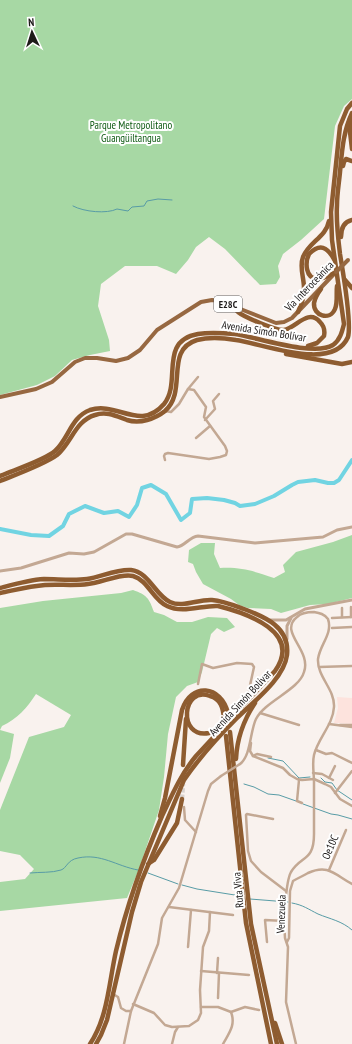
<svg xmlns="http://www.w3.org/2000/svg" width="352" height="1044" viewBox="0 0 352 1044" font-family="'PT Sans Narrow',sans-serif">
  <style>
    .education { fill: #fde3dd }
    .green { fill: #a7d8a4 }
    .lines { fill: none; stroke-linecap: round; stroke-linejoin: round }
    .stream { stroke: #589ca6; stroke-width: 1 }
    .river { stroke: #71d4e2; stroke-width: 4 }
    .trunk-tunnel { stroke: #d8d2ce; stroke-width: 4.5; stroke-dasharray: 4.5 2; stroke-linecap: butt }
    .minor { stroke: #c3a893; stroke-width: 2.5 }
    .tertiary { stroke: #c3a893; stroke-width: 3 }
    .primary { stroke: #976841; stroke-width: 4 }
    .trunk { stroke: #8e5c30; stroke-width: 4.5 }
    .minor-bridge { stroke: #c3a893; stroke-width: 2.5 }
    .primary-bridge { stroke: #976841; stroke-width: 4 }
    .labels { text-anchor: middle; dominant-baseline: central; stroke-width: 4; stroke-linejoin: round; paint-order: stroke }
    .shield { fill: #fff; stroke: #615f5e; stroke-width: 1 }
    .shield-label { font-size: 10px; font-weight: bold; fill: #1d1a19 }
    .park-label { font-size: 11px; fill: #105b14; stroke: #fff }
    .street-label { font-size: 11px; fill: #1d1a19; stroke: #fff }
  </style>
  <rect width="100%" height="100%" fill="#f9f2ee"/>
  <path class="education" d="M337 697 352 698V724L334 723 338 708Z"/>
  <g class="green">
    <path d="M0 0H352V99L344 106 335 126 324 219 301 240 283 254 278 266 280 277 276 284 260 285 225 249 209 237 196 247 188 260 176 274 157 266H125L101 284 98 306 109 340 110 351 90 355 72 360 55 376 37 385 0 395Z"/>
    <path d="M352 535V598L328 604 310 605 281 613 271 609 248 608 239 605 231 599 203 584 196 572 193 564 188 562 189 550 201 543H215L214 554 220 568C242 567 253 571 274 578L285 572 283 565 296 552 333 542Z"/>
    <path d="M133 590C147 595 149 598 154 612L164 615 177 622H192L208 617 227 618 235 627 224 632 217 628 211 634 202 672 198 682 187 686 176 697 168 734 164 777 159 810 139 869 127 898 0 911V882L25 879 34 869 20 855 0 851V810L29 737 64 727 71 715 36 694C27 708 17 719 2 726L0 730 14 734 10 758 0 783V608L43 601 121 593Z"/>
  </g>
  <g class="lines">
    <g class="stream">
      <path d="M73 206C84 212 107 214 117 209L128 211 132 207 144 206 147 201 158 199 172 200"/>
      <path d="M268 758 283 761 299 778 310 777"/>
      <path d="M321 778 325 782 332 783 337 790 352 800"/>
      <path d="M244 784 254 787 268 794 279 795 296 801"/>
      <path d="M303 804 331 814 338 815 352 819"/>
      <path d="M30 873C39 872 52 873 61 870 67 868 67 860 78 858 101 853 116 866 138 870"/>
      <path d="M148 873 178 884"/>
      <path d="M182 885 197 889 241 896"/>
      <path d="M250 899 288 902"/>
      <path d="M292 903C303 905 308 909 318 914 330 919 342 921 352 930"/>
    </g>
    <path class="river" d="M0 529 31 535 49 536 63 526 69 514 85 506 104 513 118 511 129 517 137 505 142 488 151 485 166 494 181 520 190 513 192 499 207 498 224 500 235 503 240 506 255 504 274 496 292 485 298 482 315 480 328 483H334L339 480 352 460"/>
    <path class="trunk-tunnel" d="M182 799 183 784"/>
    <g class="minor">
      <path d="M188 389 198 377"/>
      <path d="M165 411 171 412 179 404 188 389 194 390 206 407 204 417 225 446 227 451 226 455 220 457 209 459 168 453 165 454 164 456 165 460"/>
      <path d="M205 420 215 409 213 401 219 394"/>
      <path d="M196 438 210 426"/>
      <path d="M342 608V617"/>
      <path d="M351 617V607"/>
      <path d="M332 618 352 617"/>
      <path d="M332 628 352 627"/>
      <path d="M319 667 352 666"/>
      <path d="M198 684 202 664 213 668 237 663 252 664 254 667 249 690 250 697"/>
      <path d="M260 713 299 725"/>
      <path d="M329 724 352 727"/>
      <path d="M340 725H352"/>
      <path d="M251 743 250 751 253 756 283 768 290 775 297 779 302 780 314 779 325 784 331 787 340 799 352 806"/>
      <path d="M316 750 326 754 332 753 352 763"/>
      <path d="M253 756 257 754 271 757"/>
      <path d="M240 764C251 756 250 731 256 719 265 701 299 690 304 672 312 650 278 632 297 617 301 613 309 612 314 612 320 613 324 614 328 619 333 634 320 644 318 659 317 677 335 689 334 707 333 725 318 738 314 755 312 764 314 773 314 782 314 800 314 817 314 834 314 862 301 855 291 872 285 883 284 925 285 938 286 941 287 944 288 947L286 1002 296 1044"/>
      <path d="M313 773 322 774 333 780"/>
      <path d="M329 778 335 766"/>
      <path d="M299 780 297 801 302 803"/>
      <path d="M335 793 352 771"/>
      <path d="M184 807 185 820 196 832"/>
      <path d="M273 819 247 814 246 815 248 851 251 861 261 872 286 891"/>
      <path d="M329 870 346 830"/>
      <path d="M169 907 233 915"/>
      <path d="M267 942 265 920 285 921"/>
      <path d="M287 942 289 938 290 891 293 881C298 878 303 876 308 873 328 864 334 874 352 884"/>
      <path d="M188 947 191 910"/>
      <path d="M201 971 249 975"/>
      <path d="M217 973 218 958"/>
      <path d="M113 994 118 997 121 1008 126 1011H131"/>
      <path d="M218 998 219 973"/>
      <path d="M133 1004 154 1013 165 1025 172 1027 189 1026 198 1020 201 1013 200 990 203 947 209 931 210 912"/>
      <path d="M201 1007H218L231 1012 245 1007 259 1010"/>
      <path d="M124 1044 131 1011 158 944 162 918 179 888 208 791 211 784 221 776"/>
      <path d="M172 1044 175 1032 178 1027"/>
      <path d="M223 1044C229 1033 236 1025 231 1012"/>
    </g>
    <g class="tertiary">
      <path d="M0 571 21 568 69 553 84 554 94 552 126 534H132L177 547C185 546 189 537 198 536L255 543 323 537 337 530 352 527"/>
      <path d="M270 620H286L305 609 352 600"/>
      <path d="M287 639V626L291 618"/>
    </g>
    <path class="primary" d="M0 397 36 389 52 382 75 362 85 358H97L116 361 128 358 140 350 157 330 201 302 212 300 220 301 276 323 284 322 292 318 334 274"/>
    <g class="trunk">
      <path d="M351 119 350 132 352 149"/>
      <path d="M343 166 344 162 346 159 352 161"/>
      <path d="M341 237C341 229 343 222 352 220"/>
      <path d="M334 259C327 247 320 243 309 254 305 262 305 279 318 279 324 279 330 275 336 272"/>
      <path d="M345 280 352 288"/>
      <path d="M321 289C318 293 315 298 314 303 313 316 330 321 335 309 338 302 336 293 337 286"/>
      <path d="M235 307C236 309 236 311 238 312 244 317 277 331 284 330 296 328 308 308 320 322 324 326 325 331 324 336L317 343 308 346"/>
      <path d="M298 312C301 305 305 297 304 288 304 277 299 267 303 257 309 242 326 237 329 221"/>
      <path d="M286 354 342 364 352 362"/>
      <path d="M0 476C14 470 45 460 55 451 69 438 71 417 90 410 117 401 140 432 164 404 182 382 158 341 198 334 210 332 223 333 235 334 256 337 314 357 333 345 340 340 342 332 344 324L332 240 331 212 340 126 347 109 352 103"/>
      <path d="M0 481C15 475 45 464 57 455 72 442 75 421 95 415 107 411 116 416 127 420 140 424 155 419 165 411 188 391 164 350 197 340 209 337 224 338 236 340 264 344 333 372 348 337 352 322 343 273 340 254 338 238 336 221 337 205 337 194 339 183 340 172 342 151 343 132 352 113"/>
      <path d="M0 588C15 584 29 580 44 579 58 579 73 581 87 579 101 577 116 569 131 570 149 572 155 595 170 602 183 608 198 599 212 600 223 601 233 605 244 609 265 617 290 627 287 655 284 679 253 702 237 718 218 737 199 758 184 780L141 882 132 912 107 1020 101 1035 96 1044"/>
      <path d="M0 593C15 590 30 586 45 585 59 584 74 586 88 584 101 583 121 573 133 576 148 580 153 600 167 606 183 614 202 605 218 606 246 613 303 632 275 671L196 756C181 774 172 795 162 816 143 860 127 905 116 951 109 982 108 1017 90 1044"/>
      <path d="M221 728C217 729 213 732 209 733 177 739 182 685 210 696 221 699 223 708 224 718"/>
      <path d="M230 732 251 924 277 1044"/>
      <path d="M226 736 246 923 271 1044"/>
      <path d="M236 759C237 738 243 721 255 703"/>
      <path d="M183 765 186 719"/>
      <path d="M160 816 165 798 182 710C191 682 221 685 228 713"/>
      <path d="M148 864 154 860 177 823 182 799"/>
      <path d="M275 1023 282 1044"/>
    </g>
    <path class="minor-bridge" d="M221 776 240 764"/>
    <path class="primary-bridge" d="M336 272 348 260"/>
  </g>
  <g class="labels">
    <rect class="shield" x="214" y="296" width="28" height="16" rx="3"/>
    <g class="shield-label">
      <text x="228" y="304">E28C</text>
    </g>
    <g class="park-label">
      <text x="131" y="125">Parque Metropolitano<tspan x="131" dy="13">Guangüiltangua</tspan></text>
    </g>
    <g class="street-label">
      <text transform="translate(309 286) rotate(-46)">Vía Interoceánica</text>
      <text transform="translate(264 331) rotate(9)">Avenida Simón Bolívar</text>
      <text transform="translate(240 703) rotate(-47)">Avenida Simón Bolívar</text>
      <text transform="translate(330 847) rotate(-67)">Oe10C</text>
      <text transform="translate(238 890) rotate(-95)">Ruta Viva</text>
      <text transform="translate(281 914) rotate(-88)">Venezuela</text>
    </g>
  </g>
  <g transform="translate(32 32) rotate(356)" stroke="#ffffff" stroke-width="3" paint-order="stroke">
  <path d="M0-3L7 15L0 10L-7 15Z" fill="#1d1a19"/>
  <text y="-6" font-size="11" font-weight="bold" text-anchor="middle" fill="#1d1a19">N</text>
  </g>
</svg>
